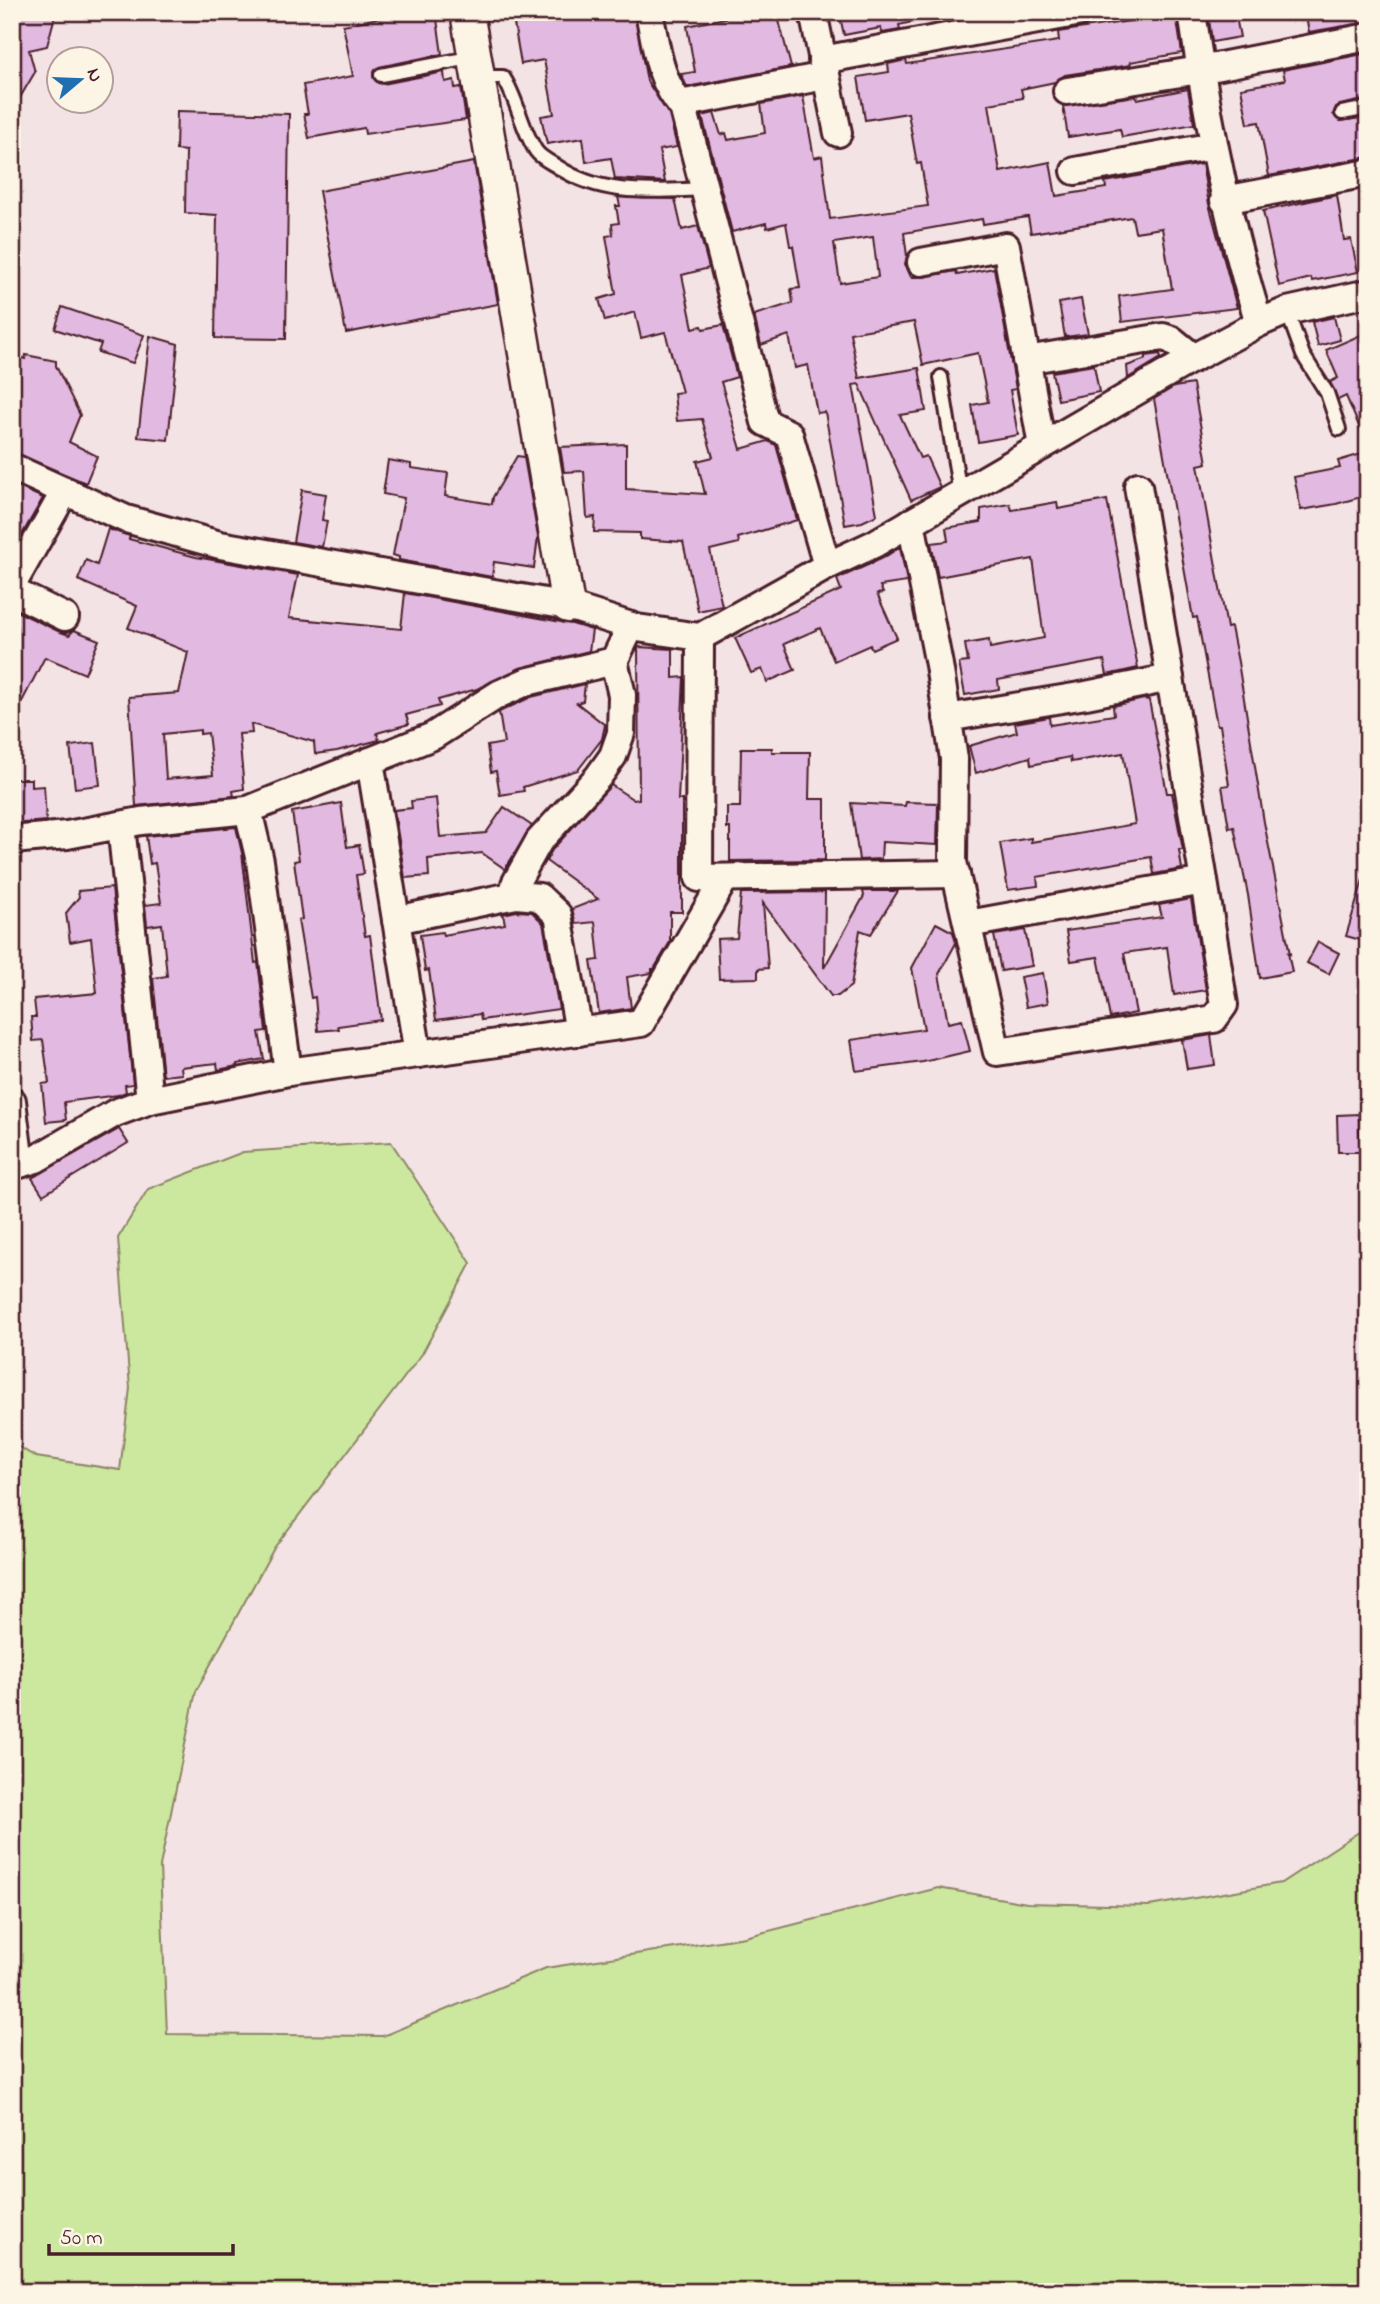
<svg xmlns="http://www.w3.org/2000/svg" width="1380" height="2304" viewBox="0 0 1380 2304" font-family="'Indie Flower',sans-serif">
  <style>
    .green { fill: #cce89f; stroke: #8b8465; stroke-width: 2 }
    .building { fill: #e2b9e0; stroke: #4a1f2b; stroke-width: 2; fill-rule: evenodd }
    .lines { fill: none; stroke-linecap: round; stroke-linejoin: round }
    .service-casing { stroke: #4a1f2b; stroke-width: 18 }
    .minor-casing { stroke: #4a1f2b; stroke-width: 32 }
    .tertiary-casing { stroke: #4a1f2b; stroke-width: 37 }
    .service { stroke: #fcf5e5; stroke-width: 12 }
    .minor { stroke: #fcf5e5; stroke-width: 26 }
    .tertiary { stroke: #fcf5e5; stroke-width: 32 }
  </style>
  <rect width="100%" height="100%" fill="#f4e3e4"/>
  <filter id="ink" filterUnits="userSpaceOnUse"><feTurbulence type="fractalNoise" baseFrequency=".0143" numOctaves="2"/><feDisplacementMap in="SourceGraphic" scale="14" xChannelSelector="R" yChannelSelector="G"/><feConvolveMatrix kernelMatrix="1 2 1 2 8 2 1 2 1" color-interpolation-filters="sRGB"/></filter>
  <g filter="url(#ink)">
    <path class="green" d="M391 1142 471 1263 422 1354 274 1548 196 1691 160 1866 167 2034 383 2036 546 1968 745 1937 938 1888 1027 1903 1149 1906 1281 1883 1368 1826V2292H12V1443L36 1457 120 1470 130 1388 118 1238 148 1189 243 1152Z"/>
    <g class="building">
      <path d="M12 12H56L47 46 29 50 35 72 12 111Z"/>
      <path d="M436 12 442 54 379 67 373 72V77L378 83 383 84 444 72 445 82 454 80 455 88 461 87 466 120 365 134 364 128 309 138 304 114H308L303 85 353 76 343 25 403 13Z"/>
      <path d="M512 12H634L647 81 669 115 677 147 659 150 665 182 615 179 611 158 586 162 583 138 547 144 541 116 554 114 544 60 521 64Z"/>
      <path d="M724 12H747L748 19 777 13 791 67 687 87 681 74 695 72 687 26 725 18Z"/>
      <path d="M839 12H912L913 22 899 25 900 30 882 33 881 28 844 35Z"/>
      <path d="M1208 12H1235L1240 37 1212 42Z"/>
      <path d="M1305 12H1368V22L1309 32Z"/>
      <path d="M1176 14 1182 53 1130 62 1131 65 1065 75 1055 82 1021 89 1023 98 989 104 1000 172 1050 162 1056 196 1106 188 1105 182 1202 164 1209 204 1237 308 1122 322 1119 296 1172 289 1162 228 1135 232 1132 217 1031 233 1028 217 983 224 982 219 904 233 907 256 905 264 911 277H924L956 271 957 275 994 268 1016 389 1010 390 1018 435 978 442 972 405 988 402 978 353 923 365 914 322 850 333 859 378 919 368 926 411 900 415 920 458 926 456 940 487 911 500 859 384 853 385 877 515 862 522 845 525 825 412 817 413 808 365 795 368 789 335 761 345 754 315 793 303 791 289 800 288 793 246H790L786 223 767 228 766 223 732 232 702 116 714 113 721 135 726 133 728 140 765 133 761 104 803 96 814 158 822 156 830 219 928 206 921 163 917 164 908 113 865 120 858 77 889 72 888 64 906 60 907 64 1059 41 1058 32ZM873 237 878 277 840 283 834 243Z"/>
      <path d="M1368 53V99L1340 105 1336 107 1333 114 1340 121 1368 117V157L1269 176 1259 122 1248 124 1241 88 1285 80 1283 70Z"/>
      <path d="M1188 89 1194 124 1122 137 1120 129 1068 137 1063 106 1136 96 1137 99Z"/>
      <path d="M177 111 289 114 286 339 215 338 217 215 185 213 186 151 176 150Z"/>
      <path d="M474 162 498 304 346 333 319 191Z"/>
      <path d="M1337 195 1344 240 1351 239 1358 272 1312 281 1311 278 1279 286 1263 211Z"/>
      <path d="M618 197 675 199 682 230 698 226 709 268 682 275 693 328 702 326 703 329 723 325 737 377 721 382 741 449 768 441 776 445 797 520 738 538 739 543 710 550 722 606 698 611 683 542 640 539V533L594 532 595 517 587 518 584 471 564 472 560 447 626 444V489L705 494 697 461 713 457 702 419 677 421 674 393 682 392 665 332 641 338 635 312 605 321 599 299 616 294 606 236 613 235 612 224 619 223 616 206H620Z"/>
      <path d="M1081 299 1088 334 1065 337 1059 303Z"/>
      <path d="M62 307 144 335 133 363 98 352 101 344 55 329Z"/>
      <path d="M1334 317 1340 340 1318 346 1312 322Z"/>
      <path d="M1363 334 1368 345V447L1346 396 1338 400 1330 382 1338 378 1326 350Z"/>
      <path d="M150 336 178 344 168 440 138 437Z"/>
      <path d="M1160 354 1161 358 1128 378 1127 366 1146 359V356Z"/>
      <path d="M12 355 25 359 26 355 56 361V366L80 415 69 442 97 456 86 483 12 452Z"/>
      <path d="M1094 365 1099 392 1058 400 1052 372Z"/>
      <path d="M1193 384 1207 463 1198 465 1227 628 1231 627 1238 662 1264 822 1290 954 1288 953 1292 972 1260 978 1248 895 1234 827 1229 828 1222 786 1229 785 1220 725H1217L1197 617 1193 618 1154 399 1174 387Z"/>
      <path d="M1368 452V495L1336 504 1301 510 1294 477 1340 468 1338 461Z"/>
      <path d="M517 456 524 457 538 537 534 568 494 562 492 577 399 560V557L393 555 404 498 383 494 388 460 411 464V468L448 473 445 496 492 504 493 497Z"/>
      <path d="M12 484 43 498 12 552Z"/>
      <path d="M302 490 326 494 322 520 327 521 322 547 293 542Z"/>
      <path d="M1107 500 1138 668 1107 675 1104 660 998 680 999 689 965 695 959 663 968 662 965 644 989 640 990 648 1044 638 1033 559 938 577 931 543 948 541 946 528 981 522V509L1010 504 1012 510 1057 502 1058 509Z"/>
      <path d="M108 529 130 536 129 539 196 557 298 575 289 618 401 629 405 593 572 624 592 630 589 651 520 668 477 689 438 700 440 706 406 715 409 724 377 733 379 740 337 751 315 754 314 742 251 724 252 733 239 734 244 789 233 791 234 796 136 806 129 697 179 693 188 652 128 628 137 606 78 580 86 560 97 565ZM200 730V734L208 733 213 775 166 779 163 734Z"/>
      <path d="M900 547 907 582 880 586 883 593 877 594 897 638 872 649 870 645 834 661 820 628 784 644 795 670 767 682 762 669 751 673 735 638 841 590 837 579 883 558Z"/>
      <path d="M12 609 58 631 69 635 74 630 99 640 85 674 45 657 12 721Z"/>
      <path d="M638 647 673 649V678L684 677 678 800H682V912H670V942L654 969H652V973L627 977 631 1008 599 1013 591 961 599 960 595 922 576 924 572 909 598 899 546 861 552 850 611 785 634 800 639 799Z"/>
      <path d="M585 684 583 701 577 703 605 725 602 739 578 770 523 787 524 791 500 795 496 771 491 772 487 746 504 743 499 712 531 697Z"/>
      <path d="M1144 699 1149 700 1167 793H1172L1183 850H1179L1182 869 1154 874 1151 857 1037 877 1038 886 1008 890 1000 843 1031 838V842L1135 824 1123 753 1071 762 1070 757 1031 765 1030 757 976 773 969 746 1017 732 1015 723 1049 717 1050 725 1114 715 1113 706Z"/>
      <path d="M95 743 100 785 75 788 70 746Z"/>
      <path d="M741 748H772V752H810L809 799H825V860L730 861V828H727V807H740Z"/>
      <path d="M12 779H31V787L44 786 46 821 12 824Z"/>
      <path d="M436 798 440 837 486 833 504 807 532 826 505 869 482 853 428 859 429 876 405 878 394 810 412 808 411 801Z"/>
      <path d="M906 802 938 803 937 845 882 842 881 859 859 860 851 803 905 806Z"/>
      <path d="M341 803 347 847 359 845 364 874 356 875 365 936 370 935 381 1020 338 1026 339 1029 318 1031 315 997 311 998 298 920 302 919 294 861 299 860 292 812Z"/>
      <path d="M236 827 242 853 255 963 258 962 261 986 266 1031 259 1032 264 1059 237 1064V1066L218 1070 217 1063 181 1067 182 1074 163 1076 153 978 167 976 162 924 147 926 145 905 161 903 155 863 150 864 146 836Z"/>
      <path d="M1363 880 1368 881V942L1346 936Z"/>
      <path d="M112 888 133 1084 125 1085 126 1092 118 1095 64 1102 66 1120 46 1122 42 1084 49 1083 43 1040 33 1041 31 1017H36L34 999 97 993 91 938 70 942 66 913 79 897 78 891Z"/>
      <path d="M863 891H898L871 934 860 930 851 986 838 996H831L763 903 768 968 758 969V978L719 979 717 939 737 938 741 893 825 892 824 968 864 896Z"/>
      <path d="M1191 899 1206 990 1174 995 1167 947 1124 953 1136 1013 1110 1018 1098 957 1071 961 1066 931 1162 917 1159 905Z"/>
      <path d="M517 911 532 912 543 923 559 1009 481 1020 480 1014 436 1020 429 970 425 971 420 935 442 932 443 935 505 924 503 914Z"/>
      <path d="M936 923 953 932 956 943 939 974 948 1023 962 1020 970 1051 923 1062 856 1071 851 1040 924 1029 912 968Z"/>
      <path d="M1025 930 1032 966 1001 971 994 935Z"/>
      <path d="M1318 942 1339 953 1329 974 1307 963Z"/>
      <path d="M1043 973 1048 1003 1026 1007 1020 977Z"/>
      <path d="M1211 1035 1215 1065 1187 1069 1182 1040Z"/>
      <path d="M1359 1114 1360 1152H1338L1337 1115Z"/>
      <path d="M119 1129 128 1143 43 1195 32 1178Z"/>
    </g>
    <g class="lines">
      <g class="service-casing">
        <g id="service">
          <path d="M381 75 475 57"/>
          <path d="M478 77H503C517 97 521 128 536 151 541 158 550 162 558 167 603 197 653 191 705 189"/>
          <path d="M1342 113 1368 108"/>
          <path d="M1287 311 1303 355 1327 393 1339 429"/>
          <path d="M941 377 960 494"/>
        </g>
      </g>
      <g class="minor-casing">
        <g id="minor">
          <path d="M649 12C656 45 659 82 683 107L765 422 789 434 827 566"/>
          <path d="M813 12 838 133"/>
          <path d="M1192 12C1207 119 1227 220 1259 323"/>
          <path d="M822 60 1081 12"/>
          <path d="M1067 91 1200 70 1368 37"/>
          <path d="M680 104 825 76"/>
          <path d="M1075 171 1214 146"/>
          <path d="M1224 200 1368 173"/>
          <path d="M921 262 1006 246 1042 446"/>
          <path d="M1026 360 1163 337 1172 340 1194 358"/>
          <path d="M12 467 126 519 220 545 568 606 637 628 700 637 827 566 874 544 1190 360 1259 323 1287 311 1368 293"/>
          <path d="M911 522 939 665 954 759 953 862 997 1052 1214 1019 1224 1005 1204 881"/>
          <path d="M12 585 65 491"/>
          <path d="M12 591 65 617"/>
          <path d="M700 637 699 878 956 874"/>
          <path d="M947 718 1086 695 1170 678"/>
          <path d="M370 761 418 1054"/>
          <path d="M248 810 260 861 288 1072"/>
          <path d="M121 825 150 1100"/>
          <path d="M12 840 67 835 141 821 248 810 433 736 499 694 526 682 614 661 631 626"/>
          <path d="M516 895 515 884 539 841 598 777 613 756 621 733 622 695 614 661"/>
          <path d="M396 920 516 895 539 897 558 915 579 1032"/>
          <path d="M968 924 1204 881 1138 486"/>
          <path d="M12 1101 20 1164"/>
          <path d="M12 1166 36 1159 115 1113 150 1100 288 1072 641 1023 725 878"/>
        </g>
      </g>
      <g class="tertiary-casing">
        <path id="tertiary" d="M467 12 568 606"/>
      </g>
      <use href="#service" class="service"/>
      <use href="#minor" class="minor"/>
      <use href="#tertiary" class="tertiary"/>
    </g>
  </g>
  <rect width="1380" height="2304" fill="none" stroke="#fcf5e5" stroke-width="42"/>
  <rect x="21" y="21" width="1338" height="2262" fill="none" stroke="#4a1f2b" stroke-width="2.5" filter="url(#ink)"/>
  <g transform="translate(80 80) rotate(71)"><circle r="33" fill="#fcf5e5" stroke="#b59f9b" stroke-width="2"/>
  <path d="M0-5L12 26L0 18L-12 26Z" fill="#1f6fb2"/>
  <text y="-10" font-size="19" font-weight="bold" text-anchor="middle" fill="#4a1f2b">N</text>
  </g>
  <path d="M49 2244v10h184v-10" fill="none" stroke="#4a1f2b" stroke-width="3.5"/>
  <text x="60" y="2244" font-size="21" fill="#4a1f2b" stroke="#fcf5e5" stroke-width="5" paint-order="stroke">50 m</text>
</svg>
